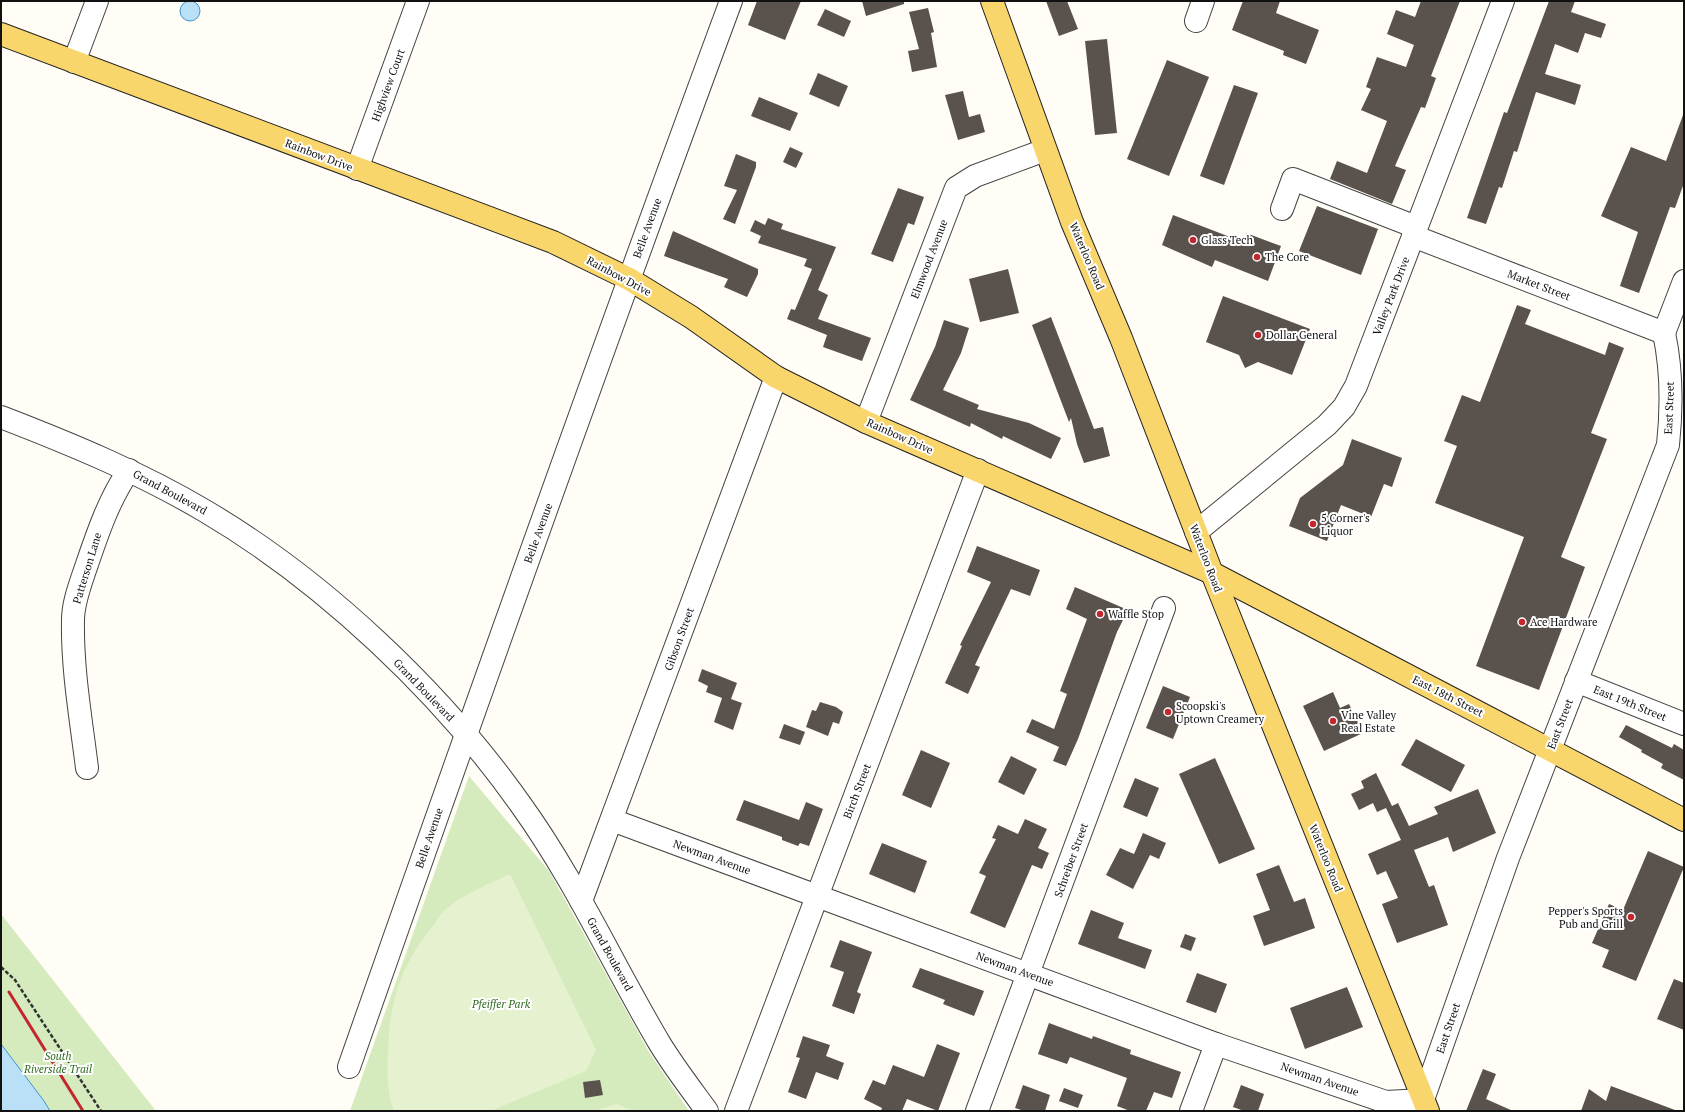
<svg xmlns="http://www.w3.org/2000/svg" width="1685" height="1112" viewBox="0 0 1685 1112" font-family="'PT Serif',serif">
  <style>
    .green { fill: #d5ebbd }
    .pitch { fill: #e6f2cf }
    .water { fill: #b9e0f7; stroke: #3f96cf }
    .building { fill: #5a524d }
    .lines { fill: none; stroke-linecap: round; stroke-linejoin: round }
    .minor-casing { stroke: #444; stroke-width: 24 }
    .major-casing { stroke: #222; stroke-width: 24 }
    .path { stroke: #333; stroke-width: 2.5; stroke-dasharray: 4 2; stroke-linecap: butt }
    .minor { stroke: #fff; stroke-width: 22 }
    .major { stroke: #f9d66b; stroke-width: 22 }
    .rail { stroke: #c4262e; stroke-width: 3 }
    .poi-dot { fill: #c4262e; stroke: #fff; stroke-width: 1.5 }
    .labels { text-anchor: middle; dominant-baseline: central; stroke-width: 4; stroke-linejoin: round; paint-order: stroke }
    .street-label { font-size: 11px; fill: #111; stroke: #fff }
    .poi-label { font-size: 11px; fill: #111; stroke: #fff; text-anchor: start }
    .park-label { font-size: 11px; font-style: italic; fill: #2f6b1f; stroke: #fff }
  </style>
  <rect width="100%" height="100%" fill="#fffdf5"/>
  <g class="green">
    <path d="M469 776 549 871 649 1052 689 1111H350Z"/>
    <path d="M1 914 156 1111H33L1 1063Z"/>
  </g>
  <g class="pitch">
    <path d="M510 874 596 1050 586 1071 491 1111H394C387 1093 387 1074 388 1054 389 1003 400 966 433 926 437 920 441 913 446 909 464 894 489 884 510 874Z"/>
    <path d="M617 1104 633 1111H593Z"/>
  </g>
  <g class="water">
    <circle cx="190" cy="11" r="10"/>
    <path d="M1 1044 44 1101 50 1111H1Z"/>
  </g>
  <g class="building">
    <path d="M757 1H801L785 40 748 25Z"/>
    <path d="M862 1H904V4L866 16Z"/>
    <path d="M1046 1H1067L1078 29 1059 36Z"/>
    <path d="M1243 1H1280L1276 13 1319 30 1306 64 1283 55 1284 51 1232 30Z"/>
    <path d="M1421 1H1460L1431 76 1436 78 1425 108 1421 107 1395 166 1406 170 1392 204 1330 179 1337 161 1367 173 1387 121 1361 110 1371 89 1366 87 1377 57 1406 67 1414 45 1387 34 1396 10 1415 17Z"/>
    <path d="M1549 1H1575L1571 12 1606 24 1601 38 1585 33 1578 53 1555 44 1545 74 1581 85 1575 105 1536 92 1517 152 1514 151 1502 188 1499 187 1486 224 1467 218 1504 112 1507 113Z"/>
    <path d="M928 8 934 32 931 33 937 67 912 72 908 51 919 49 909 12Z"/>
    <path d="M825 9 851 21 844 37 817 25Z"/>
    <path d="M1107 39 1117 133 1095 135 1085 41Z"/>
    <path d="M1167 60 1209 77 1169 176 1127 159Z"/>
    <path d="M818 73 848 86 839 107 809 94Z"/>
    <path d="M1234 85 1258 93 1224 185 1200 176Z"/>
    <path d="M963 91 969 117 980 114 985 132 958 140 945 95Z"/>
    <path d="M759 97 798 113 790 131 751 116Z"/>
    <path d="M1683 115 1684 183 1675 208 1670 207 1639 293 1620 286 1638 232 1601 216 1631 147 1666 161Z"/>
    <path d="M790 147 803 153 796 168 783 162Z"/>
    <path d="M736 154 756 162V167L735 224 723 219 737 190 724 186Z"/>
    <path d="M898 188 924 197 914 225 908 223 893 262 871 254Z"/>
    <path d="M1317 206 1378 229 1361 275 1299 251Z"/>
    <path d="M1173 215 1243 242 1246 233 1281 246 1268 281 1215 260 1212 267 1162 245Z"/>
    <path d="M768 218 783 224 781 229 836 247 818 290 828 295 818 319 871 338 862 361 823 347 827 335 787 319 791 309 795 310 812 269 804 266 807 259 758 243 761 236 750 231 755 220 765 225Z"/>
    <path d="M673 231 758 269V274L747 297 724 287 728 279 664 256Z"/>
    <path d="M1008 269 1019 313 980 322 969 279Z"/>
    <path d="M1223 296 1310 329 1292 375 1258 362 1245 368 1239 355 1206 342Z"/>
    <path d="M1517 305 1531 310 1525 324 1605 355 1609 342 1624 348 1591 433 1607 439 1561 557 1585 567 1539 690 1476 666 1524 537 1435 503 1457 446 1444 441 1462 395 1480 402Z"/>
    <path d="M1051 317 1094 429 1103 427 1110 456 1084 463 1077 444 1071 418 1069 422 1032 325Z"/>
    <path d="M944 320 969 328 961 353 943 390 979 405 977 409 1029 423 1061 438 1051 459 1003 436 1002 439 971 423 970 427 910 400 935 347Z"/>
    <path d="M1352 439 1402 458 1392 487 1384 484 1371 517 1341 505 1327 541 1289 526 1300 498 1343 465Z"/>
    <path d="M977 546 1040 570 1030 596 1011 589 975 665 980 667 968 694 945 683 962 646 960 645 991 582 967 572Z"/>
    <path d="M1075 587 1128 610 1117 632 1078 739 1066 766 1053 761 1059 747 1026 732 1032 719 1054 729 1067 694 1060 691 1087 619 1066 609Z"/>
    <path d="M702 669 737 683 731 699 742 703 733 730 714 722 722 698 706 692 708 686 698 681Z"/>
    <path d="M1163 686 1190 697 1173 739 1146 728Z"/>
    <path d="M1333 692 1340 708 1349 704 1363 733 1324 751 1303 706Z"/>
    <path d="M820 702 836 707 843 712 839 724 833 722 828 736 806 727 812 710 816 711Z"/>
    <path d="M784 724 805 732 800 745 779 738Z"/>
    <path d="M1626 725 1672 748 1674 744 1684 750V780L1661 768 1663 764 1641 752 1642 750 1619 737Z"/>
    <path d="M1416 739 1465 765 1451 792 1401 765Z"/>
    <path d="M921 750 950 763 931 808 902 795Z"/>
    <path d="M1011 756 1037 769 1024 795 998 782Z"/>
    <path d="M1215 758 1255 849 1219 864 1179 774Z"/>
    <path d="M1376 773 1392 806 1398 803 1409 826 1438 814 1434 807 1478 789 1496 833 1453 852 1448 837 1414 850 1429 887 1434 885 1448 925 1397 943 1382 904 1398 898 1386 871 1377 875 1368 854 1401 840 1386 808 1377 812 1373 803 1359 810 1351 794 1364 788 1361 781Z"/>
    <path d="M1135 778 1159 788 1147 817 1123 807Z"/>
    <path d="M744 800 799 820 806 802 823 809 809 846 800 843 798 846 782 840V837L736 820Z"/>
    <path d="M1025 819 1047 829 1038 848 1049 853 1042 869 1032 865 1005 928 970 913 986 876 979 873 996 839 992 838 998 825 1018 834Z"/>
    <path d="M1143 833 1166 843 1159 859 1150 855 1133 889 1106 875 1120 848 1134 854Z"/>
    <path d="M882 843 927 861 915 893 869 874Z"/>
    <path d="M1648 851 1684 867 1636 981 1602 967 1609 950 1592 943 1609 904 1623 910Z"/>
    <path d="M1279 865 1294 902 1305 898 1315 928 1264 946 1253 916 1270 910 1256 874Z"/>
    <path d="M1091 910 1124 923 1118 938 1152 950 1145 969 1078 944Z"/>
    <path d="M1185 934 1196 938 1191 951 1180 947Z"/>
    <path d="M840 940 872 952 857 992 861 994 854 1014 832 1006 844 972 830 967Z"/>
    <path d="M920 968 984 991 974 1016 943 1004 945 1000 912 987Z"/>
    <path d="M1197 973 1227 984 1216 1013 1186 1002Z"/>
    <path d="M1674 979 1684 983V1030L1657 1019Z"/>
    <path d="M1347 987 1363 1027 1305 1049 1290 1008Z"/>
    <path d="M1049 1023 1092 1039 1093 1036 1131 1050 1130 1054 1181 1072 1172 1098 1154 1092 1146 1111H1130L1117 1106 1127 1078 1070 1057 1067 1064 1038 1054Z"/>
    <path d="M803 1036 830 1045 826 1056 844 1063 838 1080 816 1072 806 1099 788 1092 800 1058 796 1057Z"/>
    <path d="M937 1044 960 1053 938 1111 907 1099 902 1111H881L882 1108 864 1099 873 1080 885 1085 893 1065 924 1077Z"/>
    <path d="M1483 1069 1496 1074 1486 1099 1513 1111H1466Z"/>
    <path d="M600 1080 603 1095 585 1098 583 1082Z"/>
    <path d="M1023 1085 1050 1095 1045 1111H1024L1015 1108Z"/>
    <path d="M1241 1085 1264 1094 1258 1111H1244L1233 1107Z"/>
    <path d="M1611 1086 1675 1110V1111H1581L1589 1089 1606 1101Z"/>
    <path d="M1064 1088 1083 1095 1078 1108 1059 1101Z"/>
  </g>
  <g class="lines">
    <g class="minor-casing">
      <g id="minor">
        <path d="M1196 21 1203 1"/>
        <path d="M74 62 97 1"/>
        <path d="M357 169 418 1"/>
        <path d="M1282 209 1293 179 1416 227"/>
        <path d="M1413 236 1664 333"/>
        <path d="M1664 333 1684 281"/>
        <path d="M1 417C71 444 141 473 205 511 324 581 442 693 521 805 575 880 613 965 660 1044 674 1067 691 1089 707 1111"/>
        <path d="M866 422 956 188 975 176 1045 150"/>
        <path d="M1196 532 1327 425 1344 407 1356 386 1503 1"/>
        <path d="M1576 681 1684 724"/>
        <path d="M87 768C81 719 72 669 73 620 73 603 80 585 85 570 97 535 108 501 129 470"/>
        <path d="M612 820 1216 1044 1386 1102 1423 1100"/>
        <path d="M581 901 776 377"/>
        <path d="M349 1067C474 710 600 355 731 1"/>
        <path d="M736 1111 978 470"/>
        <path d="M977 1111 1164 608"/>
        <path d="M1191 1111 1216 1044"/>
        <path d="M1419 1111 1508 858 1668 445C1672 407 1672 370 1664 333"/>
      </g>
    </g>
    <g class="major-casing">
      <g id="major">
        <path d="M992 1 1072 222 1121 338 1212 573 1428 1111"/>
        <path d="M1 34 553 242 629 279 691 317 776 377 866 422 1212 573 1684 820"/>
      </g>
    </g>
    <path class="path" d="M1 967 15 980 101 1111"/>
    <use href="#minor" class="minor"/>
    <use href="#major" class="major"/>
    <path class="rail" d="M9 992 83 1111"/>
  </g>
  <g class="poi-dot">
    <circle cx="1193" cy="240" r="4"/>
    <circle cx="1257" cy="257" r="4"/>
    <circle cx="1258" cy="335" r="4"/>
    <circle cx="1313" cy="524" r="4"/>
    <circle cx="1100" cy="614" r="4"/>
    <circle cx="1522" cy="622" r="4"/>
    <circle cx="1168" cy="712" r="4"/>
    <circle cx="1333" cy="721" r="4"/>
    <circle cx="1631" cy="917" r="4"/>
  </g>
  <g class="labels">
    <g class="street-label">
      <text transform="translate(388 85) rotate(-70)">Highview Court</text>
      <text transform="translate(319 155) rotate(21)">Rainbow Drive</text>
      <text transform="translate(647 228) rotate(-70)">Belle Avenue</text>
      <text transform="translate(1087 256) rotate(67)">Waterloo Road</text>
      <text transform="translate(929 259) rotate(-69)">Elmwood Avenue</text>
      <text transform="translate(619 276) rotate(28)">Rainbow Drive</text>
      <text transform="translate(1539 285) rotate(21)">Market Street</text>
      <text transform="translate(1391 296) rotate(-69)">Valley Park Drive</text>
      <text transform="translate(1669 408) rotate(-88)">East Street</text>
      <text transform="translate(900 436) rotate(24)">Rainbow Drive</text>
      <text transform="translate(170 492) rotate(28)">Grand Boulevard</text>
      <text transform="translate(538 533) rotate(-70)">Belle Avenue</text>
      <text transform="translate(1206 558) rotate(69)">Waterloo Road</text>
      <text transform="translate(87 568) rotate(-73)">Patterson Lane</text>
      <text transform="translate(679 639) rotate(-70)">Gibson Street</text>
      <text transform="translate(424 690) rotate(46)">Grand Boulevard</text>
      <text transform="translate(1448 696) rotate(27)">East 18th Street</text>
      <text transform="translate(1630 703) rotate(22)">East 19th Street</text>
      <text transform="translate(1560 724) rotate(-69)">East Street</text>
      <text transform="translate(857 791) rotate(-69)">Birch Street</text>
      <text transform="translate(429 838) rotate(-71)">Belle Avenue</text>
      <text transform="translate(712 857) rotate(20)">Newman Avenue</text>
      <text transform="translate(1326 858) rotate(68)">Waterloo Road</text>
      <text transform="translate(1071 860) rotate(-70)">Schreiber Street</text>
      <text transform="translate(610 954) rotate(61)">Grand Boulevard</text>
      <text transform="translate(1015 969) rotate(20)">Newman Avenue</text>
      <text transform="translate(1448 1028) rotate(-71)">East Street</text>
      <text transform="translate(1320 1079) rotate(19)">Newman Avenue</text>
    </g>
    <g class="poi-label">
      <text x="1201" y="240">Glass Tech</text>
      <text x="1265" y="257">The Core</text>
      <text x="1266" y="335">Dollar General</text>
      <text x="1321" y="518">5 Corner's<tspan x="1321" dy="13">Liquor</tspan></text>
      <text x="1108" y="614">Waffle Stop</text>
      <text x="1530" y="622">Ace Hardware</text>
      <text x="1176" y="706">Scoopski's<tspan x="1176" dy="13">Uptown Creamery</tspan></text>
      <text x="1341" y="715">Vine Valley<tspan x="1341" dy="13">Real Estate</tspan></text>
      <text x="1623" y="911" text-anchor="end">Pepper's Sports<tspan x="1623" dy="13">Pub and Grill</tspan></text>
    </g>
    <g class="park-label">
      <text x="501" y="1004">Pfeiffer Park</text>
      <text x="58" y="1056">South<tspan x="58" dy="13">Riverside Trail</tspan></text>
    </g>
  </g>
  <rect width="1685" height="1112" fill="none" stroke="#111111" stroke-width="4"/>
</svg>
